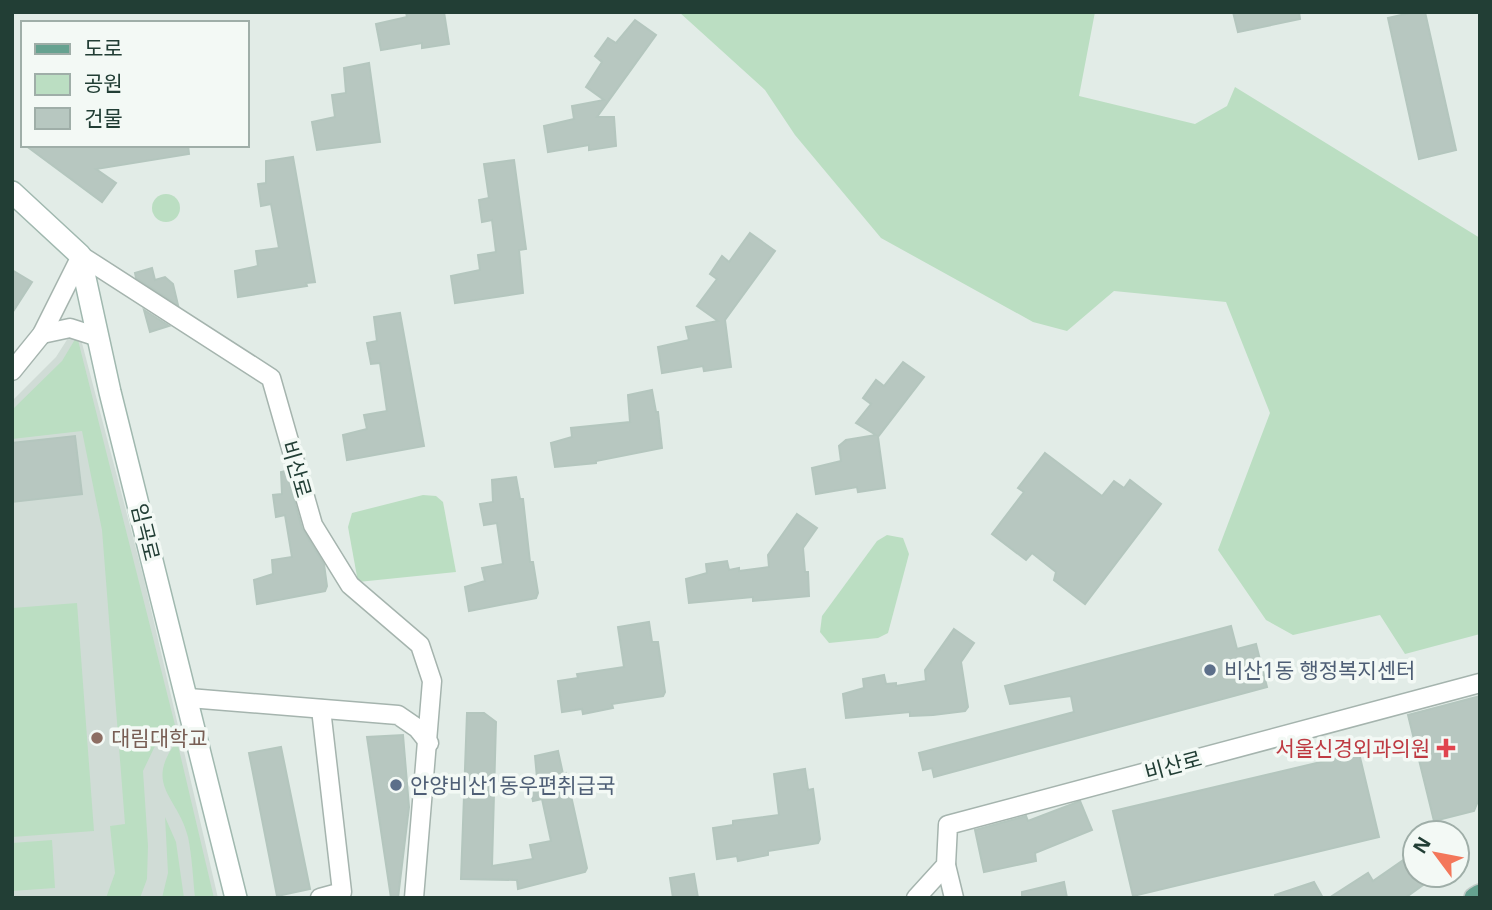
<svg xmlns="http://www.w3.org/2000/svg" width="1492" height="910" viewBox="0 0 1492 910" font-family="'Noto Sans','Noto Sans KR',sans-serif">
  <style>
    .built { fill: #d0dcd6 }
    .green { fill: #bbdec2 }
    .building { fill: #b7c7c0; stroke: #b4c6be; stroke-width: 2 }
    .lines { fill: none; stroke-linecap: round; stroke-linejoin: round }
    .street-casing { stroke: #a5b4ae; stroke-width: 21 }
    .secondary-casing { stroke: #a0b8af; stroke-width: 24 }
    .primary-casing { stroke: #c1c9c6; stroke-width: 24 }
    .street { stroke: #fff; stroke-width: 18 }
    .secondary { stroke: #fff; stroke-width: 21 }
    .primary { stroke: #66a290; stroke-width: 21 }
    .service-dot { fill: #5c6f8a; stroke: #f3f9f5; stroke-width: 2.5 }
    .education-dot { fill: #8d6e63; stroke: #f3f9f5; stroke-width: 2.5 }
    .health-dot { fill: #e0444e; stroke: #f3f9f5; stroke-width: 2.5 }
    .labels { text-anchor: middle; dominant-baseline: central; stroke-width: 7; stroke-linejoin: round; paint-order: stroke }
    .street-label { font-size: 21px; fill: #223e35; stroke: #f3f9f5 }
    .service-label { font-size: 21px; fill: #4e5e75; stroke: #f3f9f5; text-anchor: start }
    .education-label { font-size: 21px; fill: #785e54; stroke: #f3f9f5; text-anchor: start }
    .health-label { font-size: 21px; fill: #be3a42; stroke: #f3f9f5; text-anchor: end }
  </style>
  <rect width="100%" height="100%" fill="#e2ece7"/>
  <path class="built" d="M77 324 144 579 218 898H12V401L56 357Z"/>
  <g class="green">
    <path d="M679 12H1095L1079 96 1195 124 1227 106 1235 87 1480 238V634L1405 654 1380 615 1293 635 1266 620 1218 550 1270 413 1226 302 1114 291 1067 331 1033 322 881 238 795 135 765 90Z"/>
    <circle cx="166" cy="208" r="14"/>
    <path d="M77 336 175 725 154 748 143 771 148 846 147 879 140 898H106L115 873 110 826 125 824 102 530 82 431 12 439V410L62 361Z"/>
    <path d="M423 495 436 496 443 502 456 572 358 582 348 527 352 513Z"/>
    <path d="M887 535 903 538 909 554 888 633 878 638 829 643 820 632 822 616 877 541Z"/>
    <path d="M77 603 94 831 12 837V608Z"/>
    <path d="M177 741 214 898H195C193 878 192 856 188 837 178 796 143 786 177 741Z"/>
    <path d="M165 817 176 842 184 898H162L168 873Z"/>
    <path d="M52 840 55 888 12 891V843Z"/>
  </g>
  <g class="building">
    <path d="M406 12H444L449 44 422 48V43L381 50 376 24 407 17Z"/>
    <path d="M1233 12H1299L1300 19 1238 32Z"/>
    <path d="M1414 12H1425L1456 150 1419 159 1388 18Z"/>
    <path d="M635 20 656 35 597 117H614L616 146 589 150V145L548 152 544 126 574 119 572 106 604 100 586 87 602 62 595 56 608 38 616 43Z"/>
    <path d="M369 63 380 142 317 150 312 122 335 117 332 95 346 93 344 68Z"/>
    <path d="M25 145H188L189 154 96 169 116 183 102 202Z"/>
    <path d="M293 157 315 282 306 283 307 286 238 297 235 271 258 266 256 251 279 248 271 204 261 206 258 184 266 183V161Z"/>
    <path d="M514 160 526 249 519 250 523 293 455 303 451 276 480 270 478 255 496 252 492 220 482 222 479 200 489 198 484 164Z"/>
    <path d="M750 233 775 251 725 320 731 367 704 371 703 366 662 373 658 347 689 340 686 327 718 321 697 306 717 279 710 274 722 256 729 262Z"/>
    <path d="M152 268 155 280 165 277 173 284 178 305 136 278 135 273Z"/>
    <path d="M12 270 32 282 12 313Z"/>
    <path d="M144 310 169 326 150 332Z"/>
    <path d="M400 313 424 446 347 460 343 435 367 429 364 415 387 411 380 363 371 364 367 343 377 341 374 317Z"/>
    <path d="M903 362 924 377 878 437 885 488 858 492 857 487 816 494 812 468 841 461 839 446 846 440 876 435 856 423 871 404 863 398 876 380 884 386Z"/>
    <path d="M652 390 656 412H658L662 448 596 461V463L555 467 551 443 572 437 571 428 630 422 628 395Z"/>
    <path d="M75 436 82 494 12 502V443Z"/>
    <path d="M1045 453 1102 496 1114 481 1124 488 1130 480 1161 504 1085 604 1054 580 1056 572 1032 553 1026 560 992 534 1024 492 1018 488Z"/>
    <path d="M286 471 302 528 324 564 327 586 325 591 257 604 254 580 273 574 272 560 292 557 285 515 276 517 273 495 282 494 281 472Z"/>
    <path d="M516 477 520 499H523L530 562H533L538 593 536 598 469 611 465 587 485 581 482 568 503 564 497 523 484 525 480 504 493 502 492 480Z"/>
    <path d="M797 514 817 528 803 548 805 572H808L809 596 753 601V597L689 603 686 579 707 573 706 564 727 561 729 570 739 568V571L769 567 768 555Z"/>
    <path d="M649 622 652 642H658L665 692 663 696 612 704 613 708 583 714 582 709 562 712 558 681 578 678 577 674 624 667 618 627Z"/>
    <path d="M1231 626 1237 649 1256 644 1267 687 934 777 932 768 923 770 919 753 1074 712 1071 696 1010 704 1005 686Z"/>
    <path d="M954 629 974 643 961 662 968 707 965 711 933 715 910 716V712L846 718 843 694 864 688 863 679 884 675 886 684 896 683V686L926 681 925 670Z"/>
    <path d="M1480 696V796L1474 811 1434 821 1408 715Z"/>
    <path d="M467 713H484L496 722 492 866 533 859 530 845 551 841 542 799 533 801 528 780 537 778 535 756 558 751 563 774 566 773 587 868 585 872 518 889 517 880 461 879Z"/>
    <path d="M403 735 409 807 398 898H391L367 737Z"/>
    <path d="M281 747 310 889 277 896 249 753Z"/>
    <path d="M1359 753 1379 837 1133 896 1113 811Z"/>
    <path d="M805 769 808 790 813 789 820 839 818 843 768 851V855L738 861 737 856 717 859 713 828 733 825V821L779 815 774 774Z"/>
    <path d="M1080 801 1092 830 1035 853 1036 861 984 872 975 830 1026 816 1028 821Z"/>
    <path d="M1415 852V875H1437L1405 898H1329L1368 873 1373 881Z"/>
    <path d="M694 874 698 898H673L670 878Z"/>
    <path d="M1064 882 1067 898H1022V892Z"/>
    <path d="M1314 882 1323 898H1275V895Z"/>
  </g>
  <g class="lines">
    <g class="street-casing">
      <g id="street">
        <path d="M80 255 271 378 313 525 350 585 420 645 432 681 414 898"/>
        <path d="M42 334 70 328 98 337"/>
        <path d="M12 371 42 334 80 258"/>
        <path d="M189 698 398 715 417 728 429 743"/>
        <path d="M946 865 954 898"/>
        <path d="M320 898 342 892 321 709"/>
        <path d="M916 898 946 865 948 825 1480 683"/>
      </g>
    </g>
    <g class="secondary-casing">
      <path id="secondary" d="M12 192 80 255 110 392 236 898"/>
    </g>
    <g class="primary-casing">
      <path id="primary" d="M1475 898 1480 895"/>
    </g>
    <use href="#street" class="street"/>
    <use href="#secondary" class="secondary"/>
    <use href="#primary" class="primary"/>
  </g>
  <g class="service-dot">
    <circle cx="1210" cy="670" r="7"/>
    <circle cx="396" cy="785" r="7"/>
  </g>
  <circle class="education-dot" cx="97" cy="738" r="7"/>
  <path class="health-dot" d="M1442.5 737.5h7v7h7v7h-7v7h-7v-7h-7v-7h7z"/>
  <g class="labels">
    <g class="street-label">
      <text transform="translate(297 469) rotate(74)">비산로</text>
      <text transform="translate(146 532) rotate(76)">임곡로</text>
      <text transform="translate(1173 765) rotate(-15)">비산로</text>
    </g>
    <g class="service-label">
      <text x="1224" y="670">비산1동 행정복지센터</text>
      <text x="410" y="785">안양비산1동우편취급국</text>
    </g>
    <g class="education-label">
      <text x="111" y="738">대림대학교</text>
    </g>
    <g class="health-label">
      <text x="1430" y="748">서울신경외과의원</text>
    </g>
  </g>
  <rect width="1492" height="910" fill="none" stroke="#223e35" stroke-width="28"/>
  <rect x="21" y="21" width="228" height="126" fill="#f3f9f5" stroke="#9faea8" stroke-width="2"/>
  <rect x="35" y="44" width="35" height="10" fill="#66a290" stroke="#9faea8" stroke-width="2"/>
  <text x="84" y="56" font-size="21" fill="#223e35">도로</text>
  <rect x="35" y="74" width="35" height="21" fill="#bbdec2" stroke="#9faea8" stroke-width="2"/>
  <text x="84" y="91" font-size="21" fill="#223e35">공원</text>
  <rect x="35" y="108" width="35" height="21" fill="#b7c7c0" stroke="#9faea8" stroke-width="2"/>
  <text x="84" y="126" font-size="21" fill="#223e35">건물</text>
  <g transform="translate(1436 854) rotate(302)"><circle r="33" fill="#f3f9f5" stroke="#9faea8" stroke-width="2"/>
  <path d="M0-5L12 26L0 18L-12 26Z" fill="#f3775a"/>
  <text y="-10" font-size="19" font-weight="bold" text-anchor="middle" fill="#223e35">N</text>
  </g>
</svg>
